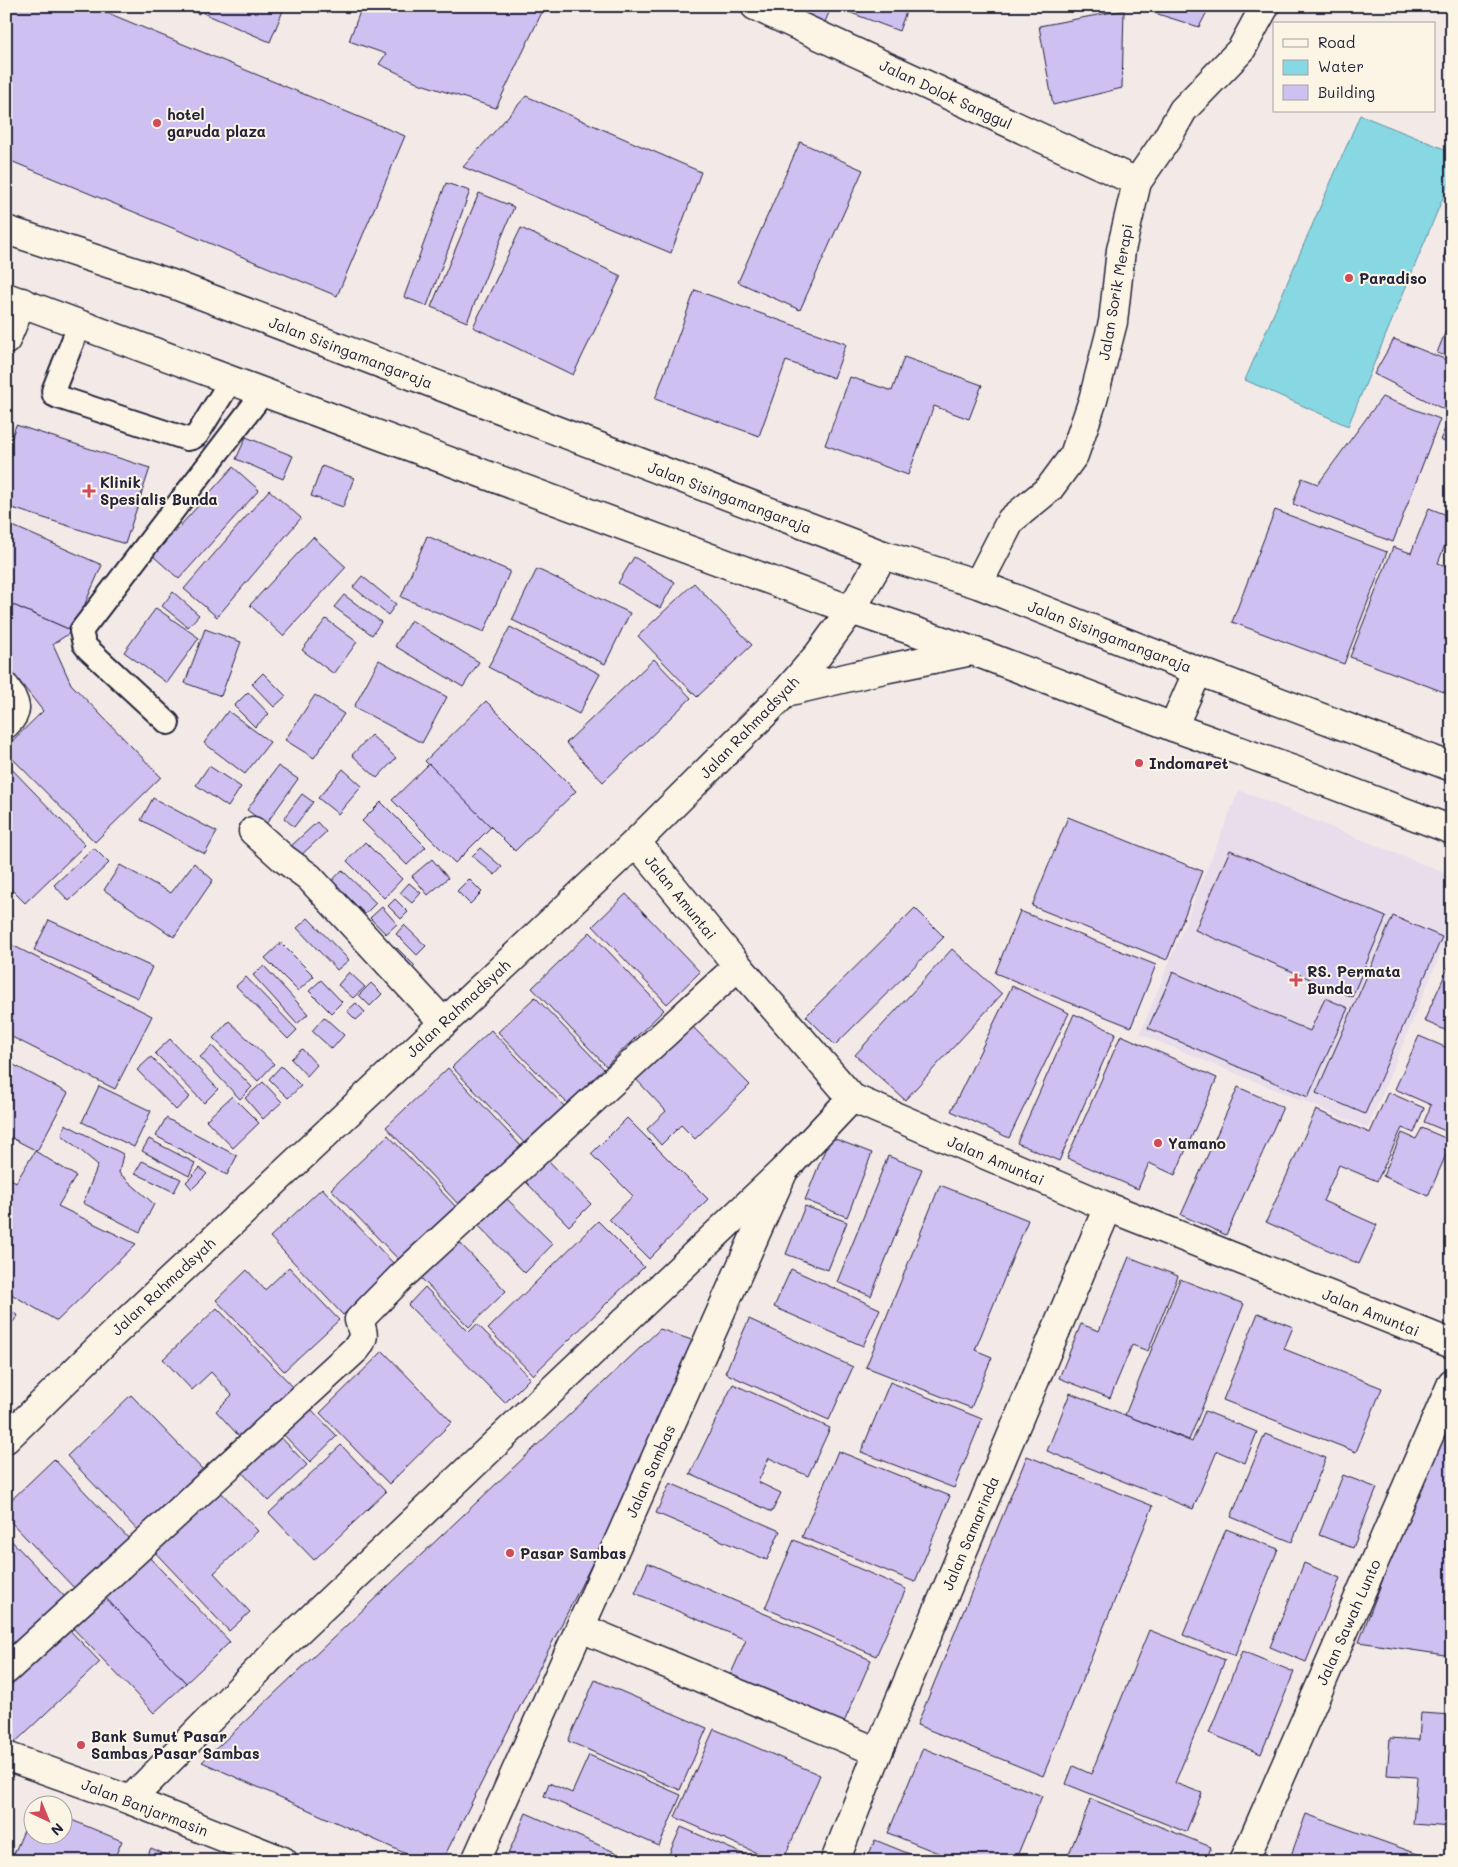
<svg xmlns="http://www.w3.org/2000/svg" width="1458" height="1867" viewBox="0 0 1458 1867" font-family="Mali,sans-serif">
  <style>
    .built { fill: #e8ddeb }
    .water { fill: #88d8e3; stroke: #5f8fa0 }
    .building { fill: #cfc0f2; stroke: #22223b }
    .lines { fill: none; stroke-linecap: round; stroke-linejoin: round }
    .service-casing { stroke: #22223b; stroke-width: 26 }
    .minor-casing { stroke: #22223b; stroke-width: 31 }
    .primary-casing { stroke: #22223b; stroke-width: 31 }
    .service { stroke: #fcf5e5; stroke-width: 22 }
    .minor { stroke: #fcf5e5; stroke-width: 28 }
    .primary { stroke: #fcf5e5; stroke-width: 28 }
    .poi-dot { fill: #d1495b; stroke: #fcf5e5; stroke-width: 2 }
    .labels { text-anchor: middle; dominant-baseline: central; stroke-width: 4; stroke-linejoin: round; paint-order: stroke }
    .street-label { font-size: 15px; fill: #22223b; stroke: #fcf5e5 }
    .poi-label { font-size: 15px; font-weight: bold; fill: #22223b; stroke: #fcf5e5; text-anchor: start }
  </style>
  <rect width="100%" height="100%" fill="#f3eae8"/>
  <filter id="ink" filterUnits="userSpaceOnUse"><feTurbulence type="fractalNoise" baseFrequency=".02" numOctaves="2"/><feDisplacementMap in="SourceGraphic" scale="10" xChannelSelector="R" yChannelSelector="G"/><feConvolveMatrix kernelMatrix="1 2 1 2 8 2 1 2 1" color-interpolation-filters="sRGB"/></filter>
  <g filter="url(#ink)">
    <path class="built" d="M1239 790 1452 876V926L1368 1128 1140 1034Z"/>
    <path class="water" d="M1360 115 1452 152V176L1348 426 1245 380Z"/>
    <g class="building">
      <path d="M9 6H91L405 136 337 296 6 159V14Z"/>
      <path d="M178 6H201L199 14Z"/>
      <path d="M206 6H285L270 42 203 13Z"/>
      <path d="M362 6H545L496 108 421 84 379 64 386 54 349 41Z"/>
      <path d="M798 6H832L824 24 795 12Z"/>
      <path d="M848 6H908L899 31 846 11Z"/>
      <path d="M1147 6H1210L1199 27 1145 10Z"/>
      <path d="M1124 10 1122 88 1053 105 1039 26Z"/>
      <path d="M526 96 701 172 671 253 463 167Z"/>
      <path d="M800 142 863 170 800 310 738 282Z"/>
      <path d="M446 183 470 191 427 306 404 297Z"/>
      <path d="M479 193 514 207 467 322 431 307Z"/>
      <path d="M521 228 621 276 573 375 473 327Z"/>
      <path d="M1452 232V271L1444 256Z"/>
      <path d="M695 290 846 344 834 378 786 361 759 436 655 399Z"/>
      <path d="M1452 315V358L1437 353Z"/>
      <path d="M1394 339 1452 362V392L1445 410 1374 374Z"/>
      <path d="M904 357 982 385 969 419 934 406 908 475 825 445 850 377 892 391Z"/>
      <path d="M1382 397 1440 419 1393 542 1293 504 1302 478 1318 484Z"/>
      <path d="M1452 413V445L1440 440Z"/>
      <path d="M16 425 150 468 125 544 6 506V454Z"/>
      <path d="M246 437 293 456 283 479 236 459Z"/>
      <path d="M322 466 354 478 343 507 311 496Z"/>
      <path d="M233 467 259 490 179 579 153 556Z"/>
      <path d="M269 490 301 518 217 617 184 589Z"/>
      <path d="M1429 508 1452 517V527L1438 563 1452 568V695L1350 657 1393 547 1411 553Z"/>
      <path d="M1275 510 1387 552 1344 664 1232 622Z"/>
      <path d="M6 523 102 565 73 631 6 602Z"/>
      <path d="M427 536 510 571 484 632 401 597Z"/>
      <path d="M313 537 346 567 283 636 250 605Z"/>
      <path d="M634 557 675 582 660 608 618 583Z"/>
      <path d="M537 569 630 613 605 664 512 620Z"/>
      <path d="M362 576 396 604 388 615 353 587Z"/>
      <path d="M694 583 752 645 697 697 638 636Z"/>
      <path d="M173 592 199 615 188 627 162 606Z"/>
      <path d="M344 595 381 622 372 635 334 607Z"/>
      <path d="M6 602 73 631 53 644 71 684 161 777 95 842 6 752V747L43 711 6 664Z"/>
      <path d="M156 608 199 638 167 683 124 652Z"/>
      <path d="M326 619 357 642 334 674 302 650Z"/>
      <path d="M411 620 479 662 463 687 395 646Z"/>
      <path d="M510 627 600 674 579 714 488 667Z"/>
      <path d="M205 629 241 642 221 696 185 683Z"/>
      <path d="M654 659 691 698 603 782 566 743Z"/>
      <path d="M379 660 447 697 422 743 354 707Z"/>
      <path d="M263 673 286 696 274 707 252 684Z"/>
      <path d="M248 692 269 714 255 727 234 706Z"/>
      <path d="M315 695 344 714 314 758 285 740Z"/>
      <path d="M486 701 576 791 515 851 425 761Z"/>
      <path d="M228 711 270 742 245 774 204 743Z"/>
      <path d="M371 735 396 758 377 778 352 755Z"/>
      <path d="M6 763 85 845 25 903 6 884Z"/>
      <path d="M429 764 491 827 455 863 392 800Z"/>
      <path d="M209 766 241 787 228 807 196 785Z"/>
      <path d="M278 766 298 779 266 824 247 810Z"/>
      <path d="M343 769 362 786 338 814 318 798Z"/>
      <path d="M302 794 313 802 294 827 284 818Z"/>
      <path d="M153 798 217 832 205 854 141 820Z"/>
      <path d="M381 802 426 847 407 865 362 821Z"/>
      <path d="M1068 817 1202 871 1167 960 1032 906Z"/>
      <path d="M317 822 326 832 299 857 290 847Z"/>
      <path d="M365 842 402 879 384 898 347 861Z"/>
      <path d="M94 848 109 863 69 901 54 885Z"/>
      <path d="M480 848 502 867 495 875 472 856Z"/>
      <path d="M1230 850 1386 917 1352 997 1195 930Z"/>
      <path d="M432 859 448 878 428 895 412 876Z"/>
      <path d="M194 863 213 880 174 937 104 890 120 865 171 893Z"/>
      <path d="M342 870 376 903 365 914 332 881Z"/>
      <path d="M469 879 482 892 470 904 457 891Z"/>
      <path d="M409 883 421 893 412 903 400 893Z"/>
      <path d="M626 894 700 972 667 1004 593 926Z"/>
      <path d="M395 899 408 912 401 919 388 906Z"/>
      <path d="M382 907 397 924 386 934 370 918Z"/>
      <path d="M915 908 944 937 835 1045 806 1016Z"/>
      <path d="M1020 911 1156 965 1131 1027 995 973Z"/>
      <path d="M1393 916 1442 937 1365 1114 1316 1093Z"/>
      <path d="M308 918 349 960 337 970 297 928Z"/>
      <path d="M49 920 152 967 138 998 34 950Z"/>
      <path d="M404 925 426 946 417 955 396 934Z"/>
      <path d="M590 932 664 1010 606 1066 532 988Z"/>
      <path d="M6 942 152 1016 115 1089 6 1034Z"/>
      <path d="M281 943 314 976 298 991 265 958Z"/>
      <path d="M397 948 415 966 404 976 386 959Z"/>
      <path d="M952 949 1002 994 905 1100 855 1055Z"/>
      <path d="M1452 959V1033L1424 1021Z"/>
      <path d="M264 966 308 1014 297 1024 253 975Z"/>
      <path d="M349 972 365 987 353 998 338 985Z"/>
      <path d="M1173 972 1310 1031 1325 998 1348 1008 1308 1097 1148 1028Z"/>
      <path d="M246 977 297 1030 288 1039 236 986Z"/>
      <path d="M321 980 342 1002 331 1013 309 991Z"/>
      <path d="M371 983 382 994 370 1006 359 995Z"/>
      <path d="M1012 986 1069 1013 1009 1138 951 1111Z"/>
      <path d="M535 997 605 1070 568 1104 498 1032Z"/>
      <path d="M356 1003 365 1012 356 1020 347 1011Z"/>
      <path d="M1074 1014 1116 1033 1059 1161 1017 1143Z"/>
      <path d="M324 1017 344 1035 332 1049 312 1031Z"/>
      <path d="M229 1021 274 1064 258 1081 213 1038Z"/>
      <path d="M688 1022 750 1085 695 1139 681 1125 661 1145 647 1129 666 1111 633 1076Z"/>
      <path d="M491 1030 566 1108 527 1146 452 1067Z"/>
      <path d="M1121 1035 1217 1078 1175 1175 1149 1163 1138 1189 1067 1158Z"/>
      <path d="M1419 1036 1452 1050V1125L1448 1132 1424 1122 1431 1105 1395 1089Z"/>
      <path d="M170 1039 218 1089 204 1103 155 1053Z"/>
      <path d="M212 1046 252 1087 240 1099 200 1057Z"/>
      <path d="M302 1049 317 1065 307 1076 291 1059Z"/>
      <path d="M151 1057 190 1097 176 1110 137 1070Z"/>
      <path d="M6 1061 68 1093 37 1151 6 1135Z"/>
      <path d="M281 1066 301 1086 288 1098 269 1079Z"/>
      <path d="M448 1068 522 1147 460 1206 386 1127Z"/>
      <path d="M263 1082 282 1102 263 1119 245 1098Z"/>
      <path d="M99 1086 151 1111 134 1147 82 1122Z"/>
      <path d="M1238 1087 1283 1107 1226 1235 1181 1215Z"/>
      <path d="M1388 1092 1424 1108 1414 1133 1402 1128 1377 1181 1339 1165 1323 1201 1377 1225 1359 1264 1266 1222 1316 1110 1370 1133Z"/>
      <path d="M232 1096 259 1123 233 1148 206 1120Z"/>
      <path d="M166 1118 237 1156 227 1175 156 1136Z"/>
      <path d="M627 1118 708 1199 649 1259 609 1219 633 1196 591 1154Z"/>
      <path d="M65 1124 123 1154 119 1173 154 1204 140 1232 83 1203 98 1165 62 1135Z"/>
      <path d="M1422 1128 1452 1141 1428 1196 1383 1176 1402 1133 1416 1139Z"/>
      <path d="M388 1135 456 1207 399 1260 331 1189Z"/>
      <path d="M830 1137 872 1153 847 1217 805 1200Z"/>
      <path d="M149 1139 195 1163 189 1176 142 1151Z"/>
      <path d="M35 1151 76 1176 58 1206 136 1244 57 1321 6 1291V1176L16 1182Z"/>
      <path d="M888 1156 922 1169 871 1296 837 1282Z"/>
      <path d="M545 1157 591 1204 569 1226 523 1179Z"/>
      <path d="M142 1161 181 1179 174 1192 135 1173Z"/>
      <path d="M200 1168 207 1174 192 1189 186 1182Z"/>
      <path d="M940 1185 1028 1220 975 1350 992 1357 971 1408 866 1367Z"/>
      <path d="M322 1188 395 1265 343 1315 270 1237Z"/>
      <path d="M503 1195 553 1244 525 1273 475 1222Z"/>
      <path d="M805 1206 847 1222 828 1270 786 1254Z"/>
      <path d="M598 1221 644 1267 533 1375 488 1329Z"/>
      <path d="M455 1238 506 1291 469 1327 417 1274Z"/>
      <path d="M1129 1257 1178 1276 1148 1351 1132 1345 1110 1398 1059 1378 1081 1324 1099 1331Z"/>
      <path d="M289 1267 339 1320 284 1371 216 1300 247 1270 265 1290Z"/>
      <path d="M791 1269 880 1309 863 1346 774 1307Z"/>
      <path d="M1180 1279 1244 1304 1189 1440 1125 1415Z"/>
      <path d="M425 1287 469 1332 477 1324 530 1378 505 1403 408 1305Z"/>
      <path d="M6 1307 18 1316 6 1330Z"/>
      <path d="M217 1308 300 1394 247 1445 216 1411 232 1395 211 1372 192 1390 163 1359Z"/>
      <path d="M1258 1313 1293 1327 1284 1349 1382 1388 1356 1452 1223 1400Z"/>
      <path d="M749 1319 853 1367 829 1420 725 1373Z"/>
      <path d="M660 1329 703 1344 442 1861H422L202 1762Z"/>
      <path d="M383 1351 452 1422 389 1484 320 1413Z"/>
      <path d="M890 1382 982 1419 954 1488 861 1452Z"/>
      <path d="M733 1384 830 1428 808 1476 769 1458 758 1482 781 1493 772 1512 690 1474Z"/>
      <path d="M1070 1393 1192 1442 1205 1411 1257 1432 1245 1463 1217 1451 1193 1509 1047 1451Z"/>
      <path d="M131 1395 206 1473 141 1534 67 1456Z"/>
      <path d="M304 1402 337 1436 310 1462 277 1428Z"/>
      <path d="M1444 1419 1452 1420 1451 1656 1359 1642Z"/>
      <path d="M275 1431 307 1465 269 1501 237 1467Z"/>
      <path d="M1265 1434 1326 1458 1292 1542 1231 1517Z"/>
      <path d="M341 1445 386 1492 314 1560 269 1513Z"/>
      <path d="M838 1451 950 1496 915 1582 802 1537Z"/>
      <path d="M1027 1456 1153 1506 1043 1776 917 1725Z"/>
      <path d="M54 1459 132 1542 79 1593 6 1517V1505Z"/>
      <path d="M1343 1475 1377 1488 1353 1548 1319 1535Z"/>
      <path d="M670 1483 780 1531 767 1560 656 1513Z"/>
      <path d="M215 1486 258 1531 214 1573 250 1612 229 1631 150 1547Z"/>
      <path d="M1226 1529 1278 1549 1235 1656 1183 1635Z"/>
      <path d="M6 1535 66 1598 6 1655Z"/>
      <path d="M794 1540 906 1589 876 1656 765 1608Z"/>
      <path d="M144 1552 230 1642 186 1683 101 1593Z"/>
      <path d="M648 1563 871 1660 842 1727 729 1678 746 1640 635 1593Z"/>
      <path d="M1304 1563 1340 1578 1306 1662 1270 1647Z"/>
      <path d="M101 1593 186 1683 154 1713 69 1624Z"/>
      <path d="M63 1623 100 1662 7 1750 6 1677Z"/>
      <path d="M1149 1630 1225 1660 1175 1783 1202 1793 1186 1832 1066 1784 1073 1766 1091 1774Z"/>
      <path d="M1242 1651 1294 1672 1261 1754 1209 1733Z"/>
      <path d="M595 1680 707 1728 680 1790 568 1741Z"/>
      <path d="M1421 1713 1452 1715 1451 1827 1413 1824 1417 1777 1387 1775 1390 1738 1419 1740Z"/>
      <path d="M714 1729 820 1775 783 1861H775L675 1817Z"/>
      <path d="M923 1748 1042 1796 1015 1861H958L888 1833Z"/>
      <path d="M589 1755 681 1795 659 1846 544 1796 549 1783 572 1793Z"/>
      <path d="M1091 1799 1211 1847 1206 1861H1066Z"/>
      <path d="M32 1812V1834H62V1816L122 1841 113 1861H11Z"/>
      <path d="M526 1813 635 1861H505Z"/>
      <path d="M1306 1814 1429 1858 1428 1861H1289Z"/>
      <path d="M681 1827 759 1861H666Z"/>
      <path d="M875 1840 927 1861H866Z"/>
      <path d="M151 1848 180 1861H145Z"/>
    </g>
    <g class="lines">
      <g class="service-casing">
        <g id="service">
          <path d="M80 323 53 391 54 395 58 397 187 439 192 438 197 435 231 380"/>
          <path d="M168 723 88 649 84 644 81 631 263 393"/>
        </g>
      </g>
      <g class="minor-casing">
        <g id="minor">
          <path d="M755 6 1137 182"/>
          <path d="M6 340 22 302"/>
          <path d="M978 584 1011 520 1049 489 1074 455 1093 400 1113 322 1121 250 1137 182 1166 140 1183 110 1241 50 1265 6"/>
          <path d="M6 688C16 704 20 711 6 724"/>
          <path d="M253 831 283 858 309 877 443 1022"/>
          <path d="M636 842 738 966 852 1098 1108 1207 1452 1344"/>
          <path d="M581 1628 878 1752"/>
          <path d="M6 1670 357 1348C366 1335 363 1334 359 1320L403 1275 738 966"/>
          <path d="M6 1756 130 1800 283 1861"/>
          <path d="M130 1800 283 1645 784 1170"/>
          <path d="M476 1861 784 1170 852 1098"/>
          <path d="M835 1861 878 1752 1108 1207"/>
          <path d="M1244 1861 1452 1383"/>
        </g>
      </g>
      <g class="primary-casing">
        <g id="primary">
          <path d="M6 230 175 285 883 555 978 584 1198 671 1452 767"/>
          <path d="M6 297 851 610 973 651 1173 727 1307 775 1452 830"/>
          <path d="M786 692 884 669 972 651"/>
          <path d="M1173 727 1198 671"/>
          <path d="M6 1439 111 1336 636 842 786 692 818 655 851 610 883 555"/>
        </g>
      </g>
      <use href="#service" class="service"/>
      <use href="#minor" class="minor"/>
      <use href="#primary" class="primary"/>
    </g>
  </g>
  <g class="poi-dot">
    <circle cx="157" cy="123" r="5"/>
    <circle cx="1349" cy="278" r="5"/>
    <path d="M86.5 483.5h5v5h5v5h-5v5h-5v-5h-5v-5h5z"/>
    <circle cx="1139" cy="763" r="5"/>
    <path d="M1293.5 972.5h5v5h5v5h-5v5h-5v-5h-5v-5h5z"/>
    <circle cx="1158" cy="1143" r="5"/>
    <circle cx="510" cy="1553" r="5"/>
    <circle cx="81" cy="1745" r="5"/>
  </g>
  <g class="labels">
    <g class="street-label">
      <text transform="translate(946 94) rotate(25)">Jalan Dolok Sanggul</text>
      <text transform="translate(1115 292) rotate(-80)">Jalan Sorik Merapi</text>
      <text transform="translate(351 352) rotate(21)">Jalan Sisingamangaraja</text>
      <text transform="translate(730 497) rotate(21)">Jalan Sisingamangaraja</text>
      <text transform="translate(1110 636) rotate(21)">Jalan Sisingamangaraja</text>
      <text transform="translate(749 727) rotate(-46)">Jalan Rahmadsyah</text>
      <text transform="translate(681 897) rotate(51)">Jalan Amuntai</text>
      <text transform="translate(458 1008) rotate(-43)">Jalan Rahmadsyah</text>
      <text transform="translate(996 1160) rotate(23)">Jalan Amuntai</text>
      <text transform="translate(163 1286) rotate(-43)">Jalan Rahmadsyah</text>
      <text transform="translate(1371 1312) rotate(22)">Jalan Amuntai</text>
      <text transform="translate(650 1471) rotate(-66)">Jalan Sambas</text>
      <text transform="translate(970 1533) rotate(-67)">Jalan Samarinda</text>
      <text transform="translate(1348 1622) rotate(-66)">Jalan Sawah Lunto</text>
      <text transform="translate(145 1807) rotate(21)">Jalan Banjarmasin</text>
    </g>
    <g class="poi-label">
      <text x="167" y="114">hotel<tspan x="167" dy="17">garuda plaza</tspan></text>
      <text x="1359" y="278">Paradiso</text>
      <text x="100" y="482">Klinik<tspan x="100" dy="17">Spesialis Bunda</tspan></text>
      <text x="1149" y="763">Indomaret</text>
      <text x="1307" y="971">RS. Permata<tspan x="1307" dy="17">Bunda</tspan></text>
      <text x="1168" y="1143">Yamano</text>
      <text x="520" y="1553">Pasar Sambas</text>
      <text x="91" y="1736">Bank Sumut Pasar<tspan x="91" dy="17">Sambas Pasar Sambas</tspan></text>
    </g>
  </g>
  <rect width="1458" height="1867" fill="none" stroke="#fcf5e5" stroke-width="25"/>
  <rect x="12" y="12" width="1433" height="1842" fill="none" stroke="#22223b" stroke-width="2" filter="url(#ink)"/>
  <rect x="1273" y="22" width="162" height="90" fill="#fcf5e5" stroke="#a5a1a1"/>
  <rect x="1283" y="39" width="25" height="8" fill="#fcf5e5" stroke="#a5a1a1"/>
  <text x="1318" y="48" font-size="15" fill="#22223b">Road</text>
  <rect x="1283" y="60" width="25" height="15" fill="#88d8e3" stroke="#a5a1a1"/>
  <text x="1318" y="72" font-size="15" fill="#22223b">Water</text>
  <rect x="1283" y="85" width="25" height="15" fill="#cfc0f2" stroke="#a5a1a1"/>
  <text x="1318" y="98" font-size="15" fill="#22223b">Building</text>
  <g transform="translate(48 1820) rotate(136)"><circle r="24" fill="#fcf5e5" stroke="#a5a1a1"/>
  <path d="M0-4L9 19L0 12L-9 19Z" fill="#d1495b"/>
  <text y="-8" font-size="14" font-weight="bold" text-anchor="middle" fill="#22223b">N</text>
  </g>
</svg>
